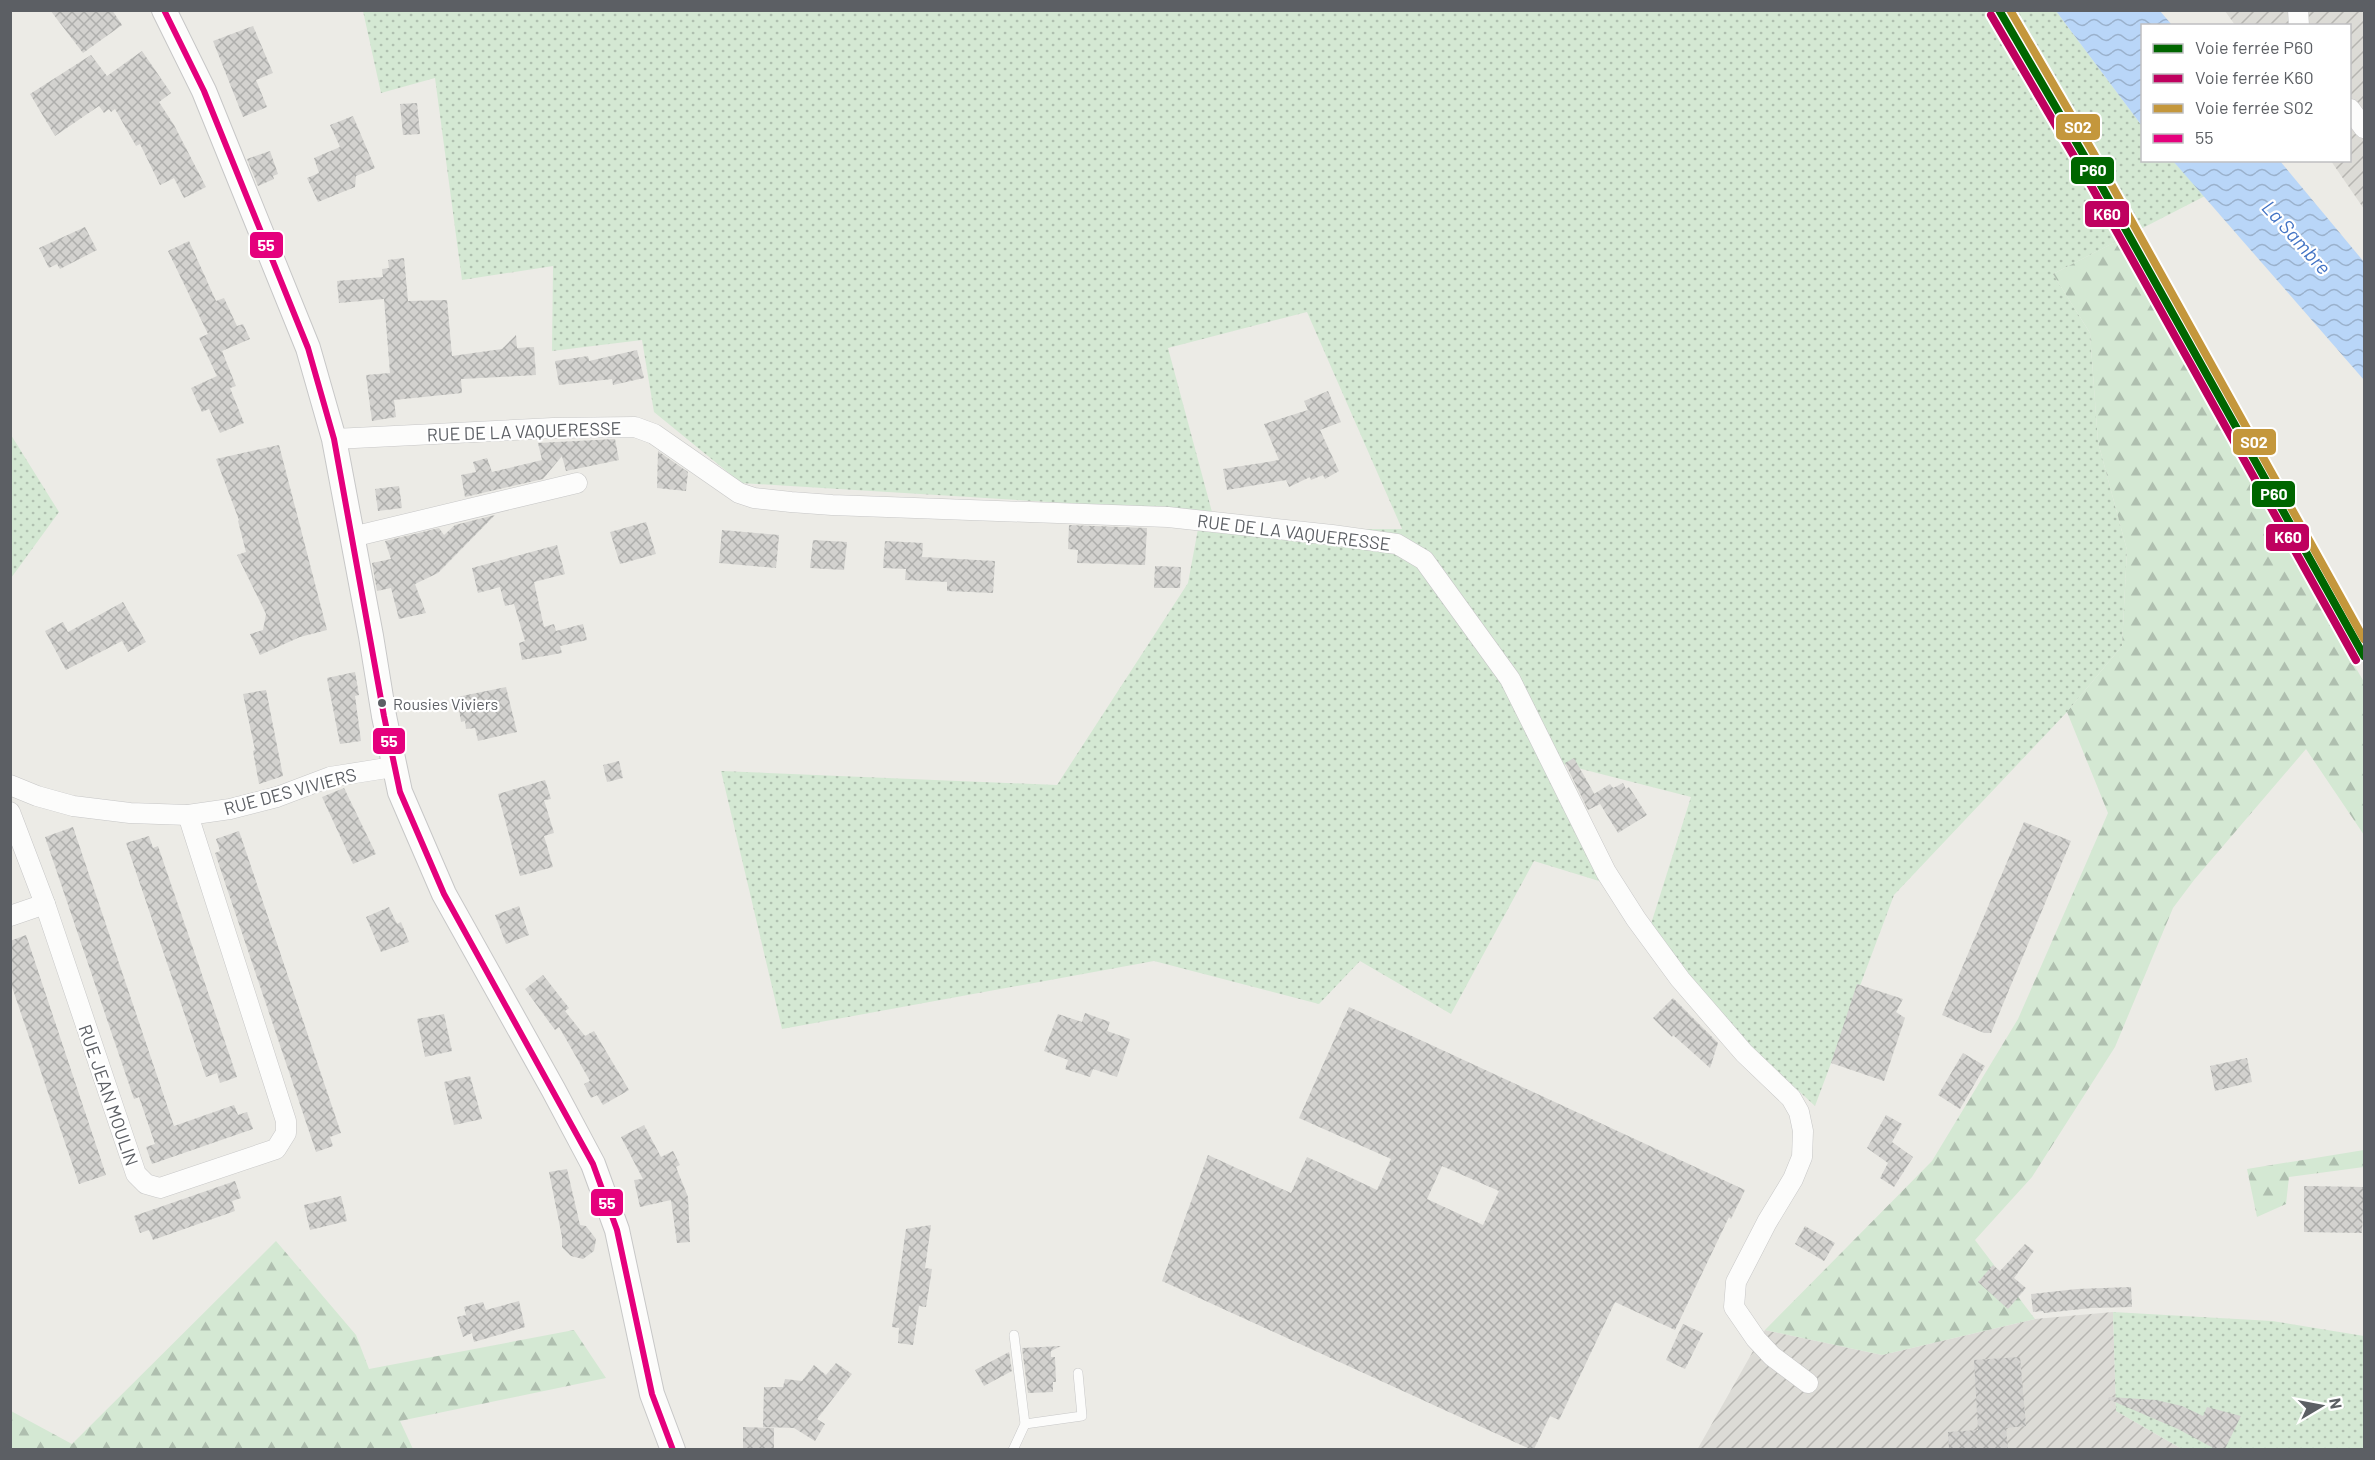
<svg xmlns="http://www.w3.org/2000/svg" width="2375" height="1460" viewBox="0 0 2375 1460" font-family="Barlow,sans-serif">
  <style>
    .industrial { fill: url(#industrial-furrows) }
    .grass { fill: url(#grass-dots) }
    .forest { fill: url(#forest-firs) }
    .water { fill: url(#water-waves) }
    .building { fill: url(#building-cross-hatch); fill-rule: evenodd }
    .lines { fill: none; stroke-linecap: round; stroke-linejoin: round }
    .service-casing { stroke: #c7c7c7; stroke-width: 10 }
    .minor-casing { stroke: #c7c7c7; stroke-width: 21 }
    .tertiary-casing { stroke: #c7c7c7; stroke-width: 26 }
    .service { stroke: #fcfcfb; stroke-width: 9 }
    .minor { stroke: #fcfcfb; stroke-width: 20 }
    .tertiary { stroke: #fcfcfb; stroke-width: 24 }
    .bus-1-casing { stroke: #fff; stroke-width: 10 }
    .bus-1 { stroke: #e5007d; stroke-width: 6 }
    .rail-1-casing { stroke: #fff; stroke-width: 12 }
    .rail-2-casing { stroke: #fff; stroke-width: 12 }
    .rail-3-casing { stroke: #fff; stroke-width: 12 }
    .rail-1 { stroke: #060; stroke-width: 8 }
    .rail-2 { stroke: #bf005f; stroke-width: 8 }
    .rail-3 { stroke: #c4973c; stroke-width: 8 }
    .bus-dot { fill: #5c5f64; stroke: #fff; stroke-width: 2 }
    .labels { text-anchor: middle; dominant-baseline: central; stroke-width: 4.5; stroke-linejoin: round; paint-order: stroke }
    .bus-label { font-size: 16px; fill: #5c5f64; stroke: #fff; text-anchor: start }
    .street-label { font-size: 18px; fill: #5c5f64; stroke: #fff }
    .water-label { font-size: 20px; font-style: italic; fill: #4374c5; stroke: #fff }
    .line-badge { stroke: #fff; stroke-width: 2 }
    .badge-label { font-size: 16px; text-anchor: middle; font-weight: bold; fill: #fff }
  </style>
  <defs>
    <pattern id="industrial-furrows" width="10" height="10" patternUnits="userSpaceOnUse" patternTransform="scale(1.5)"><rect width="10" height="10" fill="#dcdbd6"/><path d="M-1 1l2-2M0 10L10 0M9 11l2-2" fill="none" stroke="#b6b5b1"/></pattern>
    <pattern id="grass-dots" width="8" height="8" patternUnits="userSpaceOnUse" patternTransform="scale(1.5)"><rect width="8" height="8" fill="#d4e8d3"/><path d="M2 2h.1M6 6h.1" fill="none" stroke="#afbfaf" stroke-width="1.8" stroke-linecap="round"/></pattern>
    <pattern id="forest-firs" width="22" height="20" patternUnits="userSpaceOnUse" patternTransform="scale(1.5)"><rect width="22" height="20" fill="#d4e8d3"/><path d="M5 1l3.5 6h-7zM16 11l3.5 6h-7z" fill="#afbfaf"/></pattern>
    <pattern id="water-waves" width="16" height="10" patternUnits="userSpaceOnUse" patternTransform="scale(1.5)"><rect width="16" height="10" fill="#b9d6f8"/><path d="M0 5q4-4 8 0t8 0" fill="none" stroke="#9ab1cc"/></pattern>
    <pattern id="building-cross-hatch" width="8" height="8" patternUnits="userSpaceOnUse" patternTransform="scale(1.5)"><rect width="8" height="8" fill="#d3d2cf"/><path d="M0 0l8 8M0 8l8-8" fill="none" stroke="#aeaeac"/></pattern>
  </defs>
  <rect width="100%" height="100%" fill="#ecebe6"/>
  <g class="industrial">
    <path d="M2225 11H2364V209L2331 161 2350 160V26L2235 25Z"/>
    <path d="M2113 1312 2116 1411 2182 1449 1697 1450 1765 1330 1882 1355 2035 1319Z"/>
  </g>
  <g class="grass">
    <path d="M363 11H2056L2142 126V160L2173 161 2205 196 2053 274 2090 333 2098 442 2127 550 2122 646 2067 712 1894 895 1815 1106 1720 1018 1651 924 1691 797 1562 764 1599 881 1534 861 1451 1014 1360 961 1319 1004 1154 961 782 1029 721 771 1057 785 1188 583 1198 529H1402L1307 312 1168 348 1212 512 741 483 654 412 642 340 552 351 553 266 462 280 435 78 381 93Z"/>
    <path d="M11 435 59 512 11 578Z"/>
    <path d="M2113 1312 2272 1321 2364 1336V1449H2182L2116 1411Z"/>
  </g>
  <g class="forest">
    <path d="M2119 240 2295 562 2364 682V835L2306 749 2194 880 2173 908 2115 1047 2032 1177 1975 1240 2035 1319 1882 1355 1765 1330 1932 1161 2018 1019 2108 813 2067 712 2122 646 2127 550 2098 442 2090 333 2053 274Z"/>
    <path d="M2364 1150V1167L2289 1177 2286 1204 2257 1217 2247 1169Z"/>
    <path d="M276 1241 356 1335 369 1369 574 1330 606 1378 400 1421 413 1449H11V1411L72 1444Z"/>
  </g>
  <g class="water">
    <path d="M2056 11H2160L2172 25 2142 26V126Z"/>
    <path d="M2173 161H2280L2364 262V380Z"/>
  </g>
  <g class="building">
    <path d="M50 10H112L122 25 83 53Z"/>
    <path d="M253 26 273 73 256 80 267 107 243 117 213 41Z"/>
    <path d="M142 51 171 93 159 102 174 125 206 187 184 198 174 178 160 185 140 144 136 146 115 109 111 112 109 109 104 113 99 106 55 136 30 94 91 55 107 76Z"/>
    <path d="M417 103 420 134 403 135 400 104Z"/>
    <path d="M353 116 375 168 356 176 355 187 318 202 307 178 319 173 314 158 340 147 330 125Z"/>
    <path d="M270 151 278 174 273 176 274 179 258 186 247 159Z"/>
    <path d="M85 227 97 250 60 269 57 264 49 268 39 248Z"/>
    <path d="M189 241 216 301 224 298 237 326 243 324 250 339 222 351 236 386 230 388 244 423 220 433 209 409 202 412 191 388 217 376 199 338 208 334 168 251Z"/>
    <path d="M404 258 408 301 447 300 452 356 502 349 516 335 517 348 534 347 536 375 461 379 462 393 394 400 396 417 372 421 366 375 390 373 384 299 339 303 337 281 383 277 382 269 389 268 388 260Z"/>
    <path d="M637 350 644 378 613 385 612 379 559 385 555 361 588 356 589 361Z"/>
    <path d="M1328 391 1341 422 1320 430 1339 471 1325 479 1323 475 1311 480 1310 477 1289 487 1286 480 1227 490 1223 469 1279 460 1264 424 1308 410 1304 401Z"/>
    <path d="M615 439 619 460 566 471 562 456 543 479 465 497 461 475 476 472 473 462 487 458 492 472 542 460 538 443Z"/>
    <path d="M279 445 327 630 300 637 260 655 250 634 263 630 266 614 237 555 246 552 238 521 239 520 216 459Z"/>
    <path d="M658 451 688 472 686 491 657 488Z"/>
    <path d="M399 486 402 508 378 511 375 489Z"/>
    <path d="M495 515 438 573 415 584 426 613 399 619 391 588 377 591 372 563 391 559 385 541 439 528 444 535 455 525Z"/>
    <path d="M646 522 656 554 620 564 610 532Z"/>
    <path d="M1069 525 1147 528 1145 565 1077 563 1078 550 1068 549Z"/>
    <path d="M722 530 779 535 776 568 719 563Z"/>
    <path d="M813 540 847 542 844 570 810 568Z"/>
    <path d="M885 541 923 543 922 557 995 561 993 593 947 591V582L905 580 906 569 883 568Z"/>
    <path d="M557 545 565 574 534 582 544 627 554 624 556 631 583 624 587 640 560 646 562 653 522 660 519 643 525 641 514 604 505 606 500 587 478 593 472 568Z"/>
    <path d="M1155 566 1181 567 1180 588H1154Z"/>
    <path d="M123 602 146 642 128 652 122 641 66 670 45 631 63 622 68 632Z"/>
    <path d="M355 672 359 695 355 696 361 741 340 744 327 678Z"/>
    <path d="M506 687 517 732 478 741 475 728 466 729 465 721 461 722 457 697Z"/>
    <path d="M266 690 283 776 259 784 253 751 255 750 243 694Z"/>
    <path d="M1574 758 1600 804 1588 810 1565 763Z"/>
    <path d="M619 761 623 778 607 782 603 765Z"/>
    <path d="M545 780 551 799 544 800 554 833 544 836 553 867 520 876 498 794Z"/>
    <path d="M1623 783 1626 789 1629 787 1647 815 1618 833 1594 794 1610 784 1613 788Z"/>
    <path d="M344 788 376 854 353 864 322 797Z"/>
    <path d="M2024 822 2071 841 1991 1033H1984L1942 1015Z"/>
    <path d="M73 827 174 1126 234 1105 238 1115 247 1112 253 1129 152 1164 146 1147 155 1144 139 1097 134 1099 45 837Z"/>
    <path d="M239 831 341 1133 330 1137 333 1146 316 1152 215 853 220 851 216 839Z"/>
    <path d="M149 836 153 848 158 846 237 1077 220 1083 217 1073 206 1077 126 843Z"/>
    <path d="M519 906 529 935 506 944 495 915Z"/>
    <path d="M389 907 397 924 401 922 409 942 381 952 366 917Z"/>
    <path d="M26 935 106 1175 79 1184 10 981V941Z"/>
    <path d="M543 975 569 1008 565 1011 585 1036 594 1031 629 1090 603 1105 597 1095 591 1098 584 1084 590 1081 559 1027 555 1030 525 989Z"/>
    <path d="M1857 984 1903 999 1896 1012 1905 1018 1884 1081 1831 1063Z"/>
    <path d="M1673 998 1718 1043 1710 1068 1673 1035 1672 1037 1653 1018Z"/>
    <path d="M1349 1007 1745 1190 1731 1219 1729 1217 1675 1330 1615 1302 1559 1420 1550 1416 1534 1449H1530L1162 1281 1208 1155 1291 1193 1307 1157 1377 1190 1391 1159 1299 1118ZM1442 1166 1499 1191 1483 1225 1427 1199Z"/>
    <path d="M1085 1013 1110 1022 1107 1031 1130 1039 1117 1077 1093 1069 1090 1077 1065 1069 1068 1060 1044 1051 1058 1014 1082 1022Z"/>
    <path d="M444 1014 452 1051 425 1057 417 1019Z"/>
    <path d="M1963 1053 1985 1066 1960 1109 1938 1095Z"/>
    <path d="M2247 1058 2252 1082 2215 1091 2210 1066Z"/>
    <path d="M470 1076 482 1119 454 1125 444 1082Z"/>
    <path d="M1886 1115 1902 1124 1892 1142 1913 1157 1894 1187 1880 1178 1888 1163 1867 1148Z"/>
    <path d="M644 1125 661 1157 673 1151 680 1165 676 1167 688 1197 690 1242 677 1243 671 1200 640 1207 634 1180 643 1179 621 1137Z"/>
    <path d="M567 1169 580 1225 586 1226 596 1239 594 1251 583 1259 571 1256 562 1247V1237L549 1172Z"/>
    <path d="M235 1181 241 1198 232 1201 235 1211 153 1240 149 1230 140 1233 134 1216Z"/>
    <path d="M2304 1186 2364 1187 2362 1233 2304 1232Z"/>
    <path d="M341 1196 347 1221 310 1230 304 1205Z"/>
    <path d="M931 1225 925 1268 932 1269 926 1307 919 1306 913 1345 898 1343 899 1328 892 1327 906 1229Z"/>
    <path d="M1805 1226 1835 1243 1824 1261 1795 1244Z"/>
    <path d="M2025 1244 2034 1251 2014 1278 2026 1288 2008 1309 1978 1282 1993 1265 2000 1271Z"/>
    <path d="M2131 1287 2132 1307 2091 1308 2044 1313 2043 1311 2033 1312 2031 1294 2077 1289Z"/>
    <path d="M519 1301 525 1327 474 1342 472 1333 463 1337 457 1317 466 1315 464 1307 483 1302 486 1310Z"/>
    <path d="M1683 1324 1703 1333 1685 1369 1666 1360Z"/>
    <path d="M1061 1346 1051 1351V1357H1055L1056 1382H1053V1392L1028 1393 1022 1348Z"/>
    <path d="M1009 1352 1012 1371 984 1386 975 1370Z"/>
    <path d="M2020 1357 2026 1426 2006 1428 2008 1449H1949L1948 1432 1978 1430 1974 1360Z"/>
    <path d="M836 1363 852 1374 817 1419 825 1424 815 1441 794 1428 763 1427 764 1387H783L785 1379 802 1381 814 1365 826 1375Z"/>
    <path d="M2109 1397 2156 1400 2182 1406 2203 1416 2207 1407 2241 1416 2225 1449H2215L2178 1429 2108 1399Z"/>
    <path d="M743 1427 774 1428V1449H743Z"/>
  </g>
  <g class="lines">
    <g class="service-casing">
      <g id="service">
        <path d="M1025 1424 1082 1416 1078 1373"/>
        <path d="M1013 1450 1025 1424 1014 1335"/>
      </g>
    </g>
    <g class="minor-casing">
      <g id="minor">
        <path d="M2298 10 2299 26"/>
        <path d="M2350 109 2364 128"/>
        <path d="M334 439 553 428 635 427 654 434 739 493 754 498 791 502 832 505 1168 517 1332 535 1397 544 1424 560 1510 679 1606 872 1636 919 1680 979 1744 1053 1791 1098 1799 1112 1803 1131 1802 1157 1793 1179 1767 1222 1736 1282 1734 1307 1756 1339 1772 1356 1808 1383"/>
        <path d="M352 537 577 483"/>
        <path d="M10 785 37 796 73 806 130 813 188 815 230 809 277 797 330 777 393 767"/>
        <path d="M10 812 45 904 136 1174 146 1184 160 1188 276 1149 286 1133V1121L188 815"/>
        <path d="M10 916 45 904"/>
      </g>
    </g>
    <g class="tertiary-casing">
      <path id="tertiary" d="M164 10 204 91 308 348 334 439 371 636 384 716 400 792 444 894 553 1089 593 1164 617 1230 652 1394 673 1450"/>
    </g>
    <use href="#service" class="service"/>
    <use href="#minor" class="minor"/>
    <use href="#tertiary" class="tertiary"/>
    <g class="bus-1-casing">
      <path id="bus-1" d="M164 10 204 91 308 348 334 439 384 716 400 792 444 894 593 1164 617 1230 652 1394 673 1450"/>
    </g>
    <use href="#bus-1" class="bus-1"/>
    <g class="rail-1-casing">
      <path id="rail-1" d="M1999 10 2093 171 2364 656"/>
    </g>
    <g class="rail-2-casing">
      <path id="rail-2" d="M1991 15 2085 175 2356 660"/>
    </g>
    <g class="rail-3-casing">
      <path id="rail-3" d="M2010 10 2101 166 2364 639"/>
    </g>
    <use href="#rail-1" class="rail-1"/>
    <use href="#rail-2" class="rail-2"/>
    <use href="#rail-3" class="rail-3"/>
  </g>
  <circle class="bus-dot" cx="382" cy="703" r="5"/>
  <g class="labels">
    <g class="bus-label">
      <text x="393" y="703">Rousies Viviers</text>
    </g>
    <g class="street-label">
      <text transform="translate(524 431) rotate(-2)">RUE DE LA VAQUERESSE</text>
      <text transform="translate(1294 532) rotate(7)">RUE DE LA VAQUERESSE</text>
      <text transform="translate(290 791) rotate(-15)">RUE DES VIVIERS</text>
      <text transform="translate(109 1095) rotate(71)">RUE JEAN MOULIN</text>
    </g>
    <g class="water-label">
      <text transform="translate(2297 237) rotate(48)">La Sambre</text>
    </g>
  </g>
  <g class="line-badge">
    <rect x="2055" y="113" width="46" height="28" rx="6" fill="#c4973c"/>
    <rect x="2070" y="156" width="45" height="29" rx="6" fill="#060"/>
    <rect x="2084" y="200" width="46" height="28" rx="6" fill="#bf005f"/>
    <rect x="249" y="231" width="35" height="28" rx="6" fill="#e5007d"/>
    <rect x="2232" y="428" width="45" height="28" rx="6" fill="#c4973c"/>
    <rect x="2251" y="480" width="45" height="28" rx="6" fill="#060"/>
    <rect x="2265" y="523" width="45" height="29" rx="6" fill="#bf005f"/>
    <rect x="372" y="727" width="34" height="28" rx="6" fill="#e5007d"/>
    <rect x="590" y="1188" width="34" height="29" rx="6" fill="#e5007d"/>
  </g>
  <g class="badge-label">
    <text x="2078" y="133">S02</text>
    <text x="2093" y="176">P60</text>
    <text x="2107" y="220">K60</text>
    <text x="266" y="251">55</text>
    <text x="2254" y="448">S02</text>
    <text x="2274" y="500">P60</text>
    <text x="2288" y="543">K60</text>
    <text x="389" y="747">55</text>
    <text x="607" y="1209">55</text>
  </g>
  <rect width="2375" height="1460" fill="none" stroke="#5c5f64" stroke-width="24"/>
  <rect x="2141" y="24" width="210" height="138" fill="#ffffff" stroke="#bebfc1" stroke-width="1.5"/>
  <rect x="2153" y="44" width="30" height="9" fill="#006600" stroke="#bebfc1" stroke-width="1.5"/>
  <text x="2195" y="54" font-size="18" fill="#5c5f64">Voie ferrée P60</text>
  <rect x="2153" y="74" width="30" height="9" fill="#bf005f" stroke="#bebfc1" stroke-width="1.5"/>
  <text x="2195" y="84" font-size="18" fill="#5c5f64">Voie ferrée K60</text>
  <rect x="2153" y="104" width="30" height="9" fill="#c4973c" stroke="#bebfc1" stroke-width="1.5"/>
  <text x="2195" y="114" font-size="18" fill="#5c5f64">Voie ferrée S02</text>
  <rect x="2153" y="134" width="30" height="9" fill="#e5007d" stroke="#bebfc1" stroke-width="1.5"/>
  <text x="2195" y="144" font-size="18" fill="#5c5f64">55</text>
  <g transform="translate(2321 1406) rotate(80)" stroke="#ffffff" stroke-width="4.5" paint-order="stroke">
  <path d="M0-4.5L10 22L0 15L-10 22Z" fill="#5c5f64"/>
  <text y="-9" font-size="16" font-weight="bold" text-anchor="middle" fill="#5c5f64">N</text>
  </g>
</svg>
